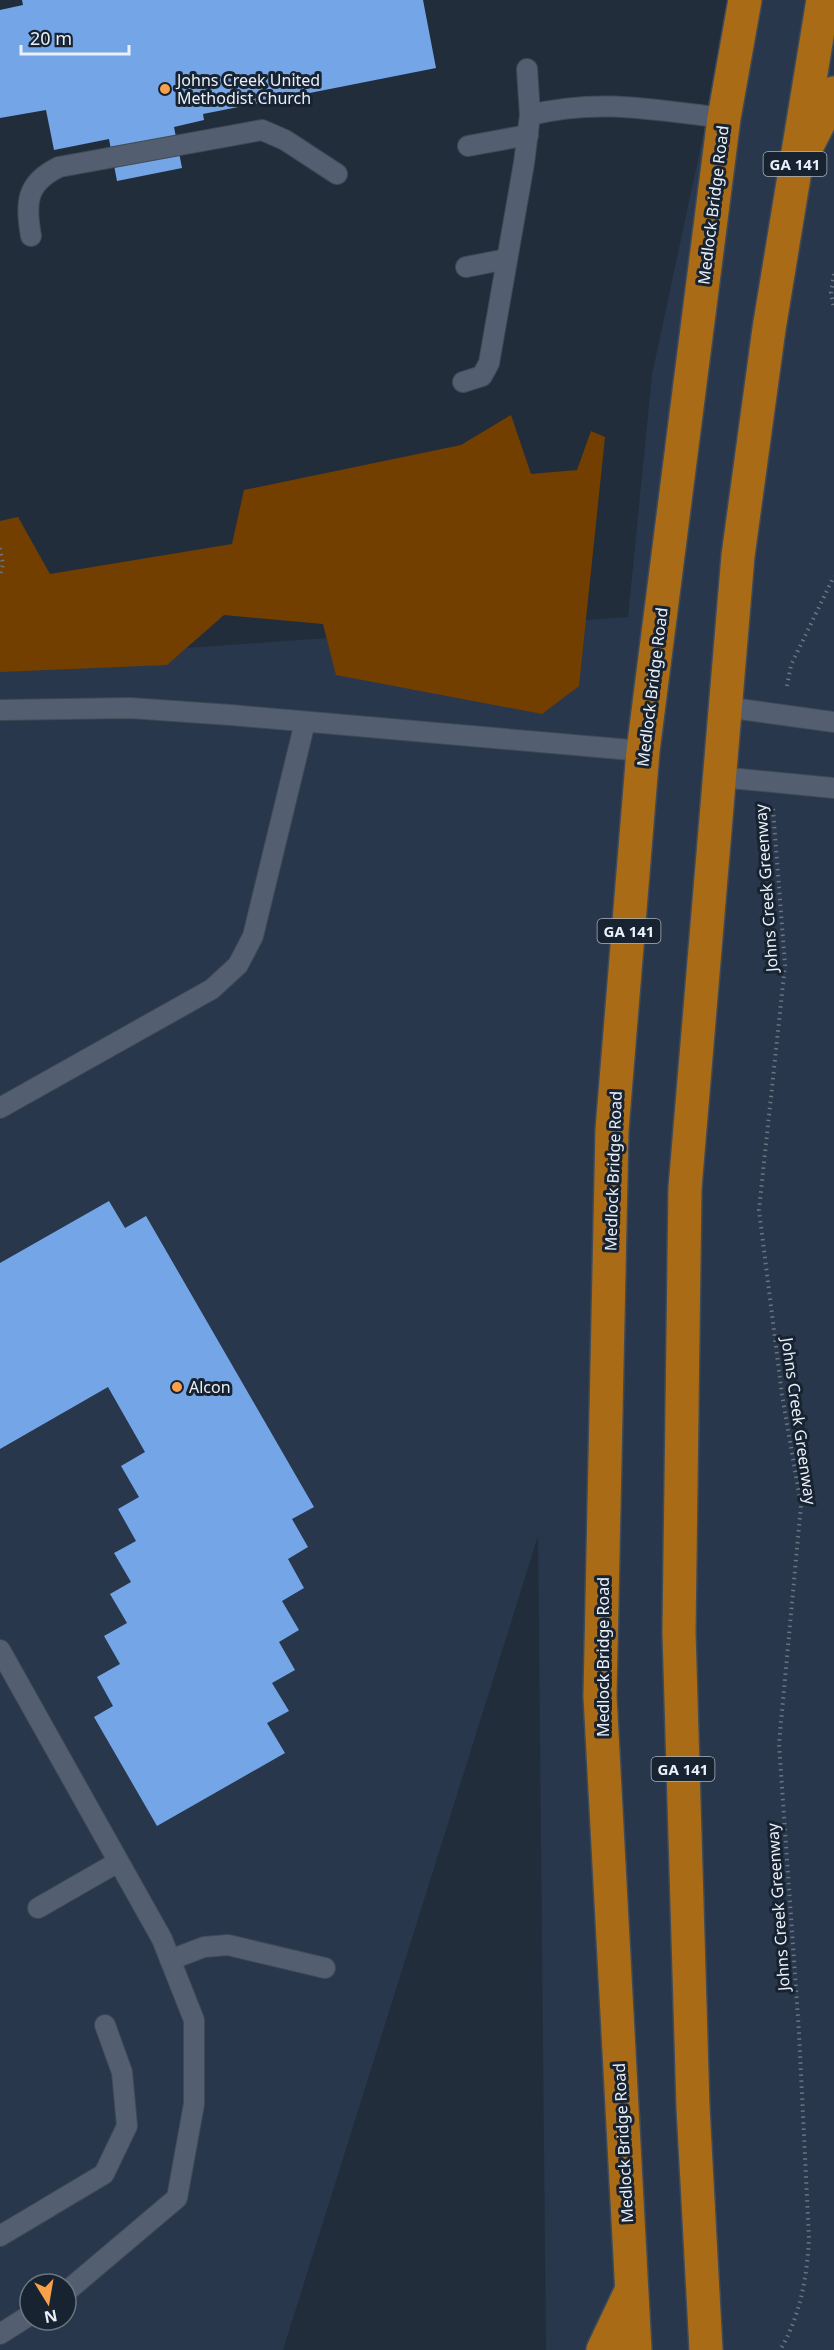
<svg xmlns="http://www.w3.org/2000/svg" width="834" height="2350" viewBox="0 0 834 2350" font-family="'Noto Sans',sans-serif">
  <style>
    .built { fill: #28374b; fill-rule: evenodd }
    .green { fill: #723f00 }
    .building { fill: #74a6e7 }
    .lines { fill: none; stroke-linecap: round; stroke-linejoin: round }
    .service-casing { stroke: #404a56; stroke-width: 22 }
    .trunk-casing { stroke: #404a56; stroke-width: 36 }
    .path { stroke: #6b7481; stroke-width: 4; stroke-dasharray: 1.5 4.5; stroke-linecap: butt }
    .service { stroke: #535f70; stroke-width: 20 }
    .trunk { stroke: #aa6b16; stroke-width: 33 }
    .poi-dot { fill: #f8a14a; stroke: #182331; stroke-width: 2 }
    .labels { text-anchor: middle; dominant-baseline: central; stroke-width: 6; stroke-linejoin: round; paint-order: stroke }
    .shield { fill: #182331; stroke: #aab2be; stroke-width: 1.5 }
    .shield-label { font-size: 15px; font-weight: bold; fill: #e9f0fa }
    .poi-label { font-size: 16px; fill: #e9f0fa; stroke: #182331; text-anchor: start }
    .street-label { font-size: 16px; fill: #e9f0fa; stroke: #182331 }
  </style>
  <rect width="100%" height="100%" fill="#222d3b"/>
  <path class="built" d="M732 0H834V2350H546L538 1536 283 2350H0V661L628 617 652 375ZM30 2284H66V2320H30Z"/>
  <path class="green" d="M511 415 531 474 577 470 591 431 605 437 579 686 542 714 336 675 323 624 224 615 167 665 0 672V521L18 517 50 574 232 544 244 490 461 445Z"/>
  <g class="building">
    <path d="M22 0H423L436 68 203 114 204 120 174 127 182 168 117 181 109 139 54 150 46 110 0 118V10L23 5Z"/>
    <path d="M109 1201 125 1228 146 1216 314 1507 292 1519 308 1547 288 1559 304 1588 282 1601 299 1630 279 1642 295 1670 272 1683 289 1711 267 1723 285 1753 157 1826 94 1717 113 1706 97 1677 120 1664 104 1636 127 1623 110 1594 131 1582 114 1553 136 1541 118 1509 139 1497 121 1466 145 1452 108 1387 0 1449V1263Z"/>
  </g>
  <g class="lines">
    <g class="service-casing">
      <g id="service">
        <path d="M530 115C600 98 654 110 724 118"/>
        <path d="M468 146 528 135"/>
        <path d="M31 236C25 203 26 183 59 167L262 130 285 140 337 174"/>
        <path d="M466 267 507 259"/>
        <path d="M463 382 482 376 489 363 524 163 530 115 527 69"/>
        <path d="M725 707 834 722"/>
        <path d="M0 710 130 708 231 715 643 751"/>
        <path d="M720 777 834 788"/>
        <path d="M0 1108 212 989 238 965 253 936 305 722"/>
        <path d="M0 1650 162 1939 194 2020V2104L177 2198 66 2292"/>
        <path d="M38 1908 118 1862"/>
        <path d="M170 1960 204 1947 228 1945 325 1968"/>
        <path d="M0 2236 104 2174 127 2126 122 2072 105 2025"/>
        <path d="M0 2334 30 2315"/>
      </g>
    </g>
    <g class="trunk-casing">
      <g id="trunk">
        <path d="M808 144 834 93"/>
        <path d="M603 2350 631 2291"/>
        <path d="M635 2350 600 1696 612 1130 643 751 724 118 745 0"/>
        <path d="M706 2350 693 2107 679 1632 685 1188 738 556 769 329 823 0"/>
      </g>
    </g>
    <g class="path">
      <path d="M834 274 831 293 834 308"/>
      <path d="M0 548 3 564 0 575"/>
      <path d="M787 686 791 665 834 576"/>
      <path d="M773 809 785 965 759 1210 782 1395 801 1505 779 1744 799 2032 809 2239C807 2277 800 2317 780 2350"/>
    </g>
    <use href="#service" class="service"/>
    <use href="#trunk" class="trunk"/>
  </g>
  <g class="poi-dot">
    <circle cx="165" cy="89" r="6"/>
    <circle cx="177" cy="1387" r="6"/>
  </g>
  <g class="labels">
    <g class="shield">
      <rect x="763.5" y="152" width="63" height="24" rx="4.5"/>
      <rect x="597.5" y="919" width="63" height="24" rx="4.5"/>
      <rect x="651.5" y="1757" width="63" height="24" rx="4.5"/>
    </g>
    <g class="shield-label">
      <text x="795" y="164">GA 141</text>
      <text x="629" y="931">GA 141</text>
      <text x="683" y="1769">GA 141</text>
    </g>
    <g class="poi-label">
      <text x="177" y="80">Johns Creek United<tspan x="177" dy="18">Methodist Church</tspan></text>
      <text x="189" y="1387">Alcon</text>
    </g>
    <g class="street-label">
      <text transform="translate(713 205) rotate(-83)">Medlock Bridge Road</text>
      <text transform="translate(652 687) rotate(-83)">Medlock Bridge Road</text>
      <text transform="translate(766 888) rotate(-94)">Johns Creek Greenway</text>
      <text transform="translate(613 1171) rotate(-88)">Medlock Bridge Road</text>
      <text transform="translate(799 1421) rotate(82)">Johns Creek Greenway</text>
      <text transform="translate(603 1657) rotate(-90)">Medlock Bridge Road</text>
      <text transform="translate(778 1907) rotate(-94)">Johns Creek Greenway</text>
      <text transform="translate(623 2143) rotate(-93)">Medlock Bridge Road</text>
    </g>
  </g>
  <g transform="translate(48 2302) rotate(169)"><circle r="28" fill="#182331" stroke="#6c7581" stroke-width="1.5"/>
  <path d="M0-4.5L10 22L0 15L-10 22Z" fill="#f8a14a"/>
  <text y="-9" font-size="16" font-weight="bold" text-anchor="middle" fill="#e9f0fa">N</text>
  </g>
  <path d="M21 45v9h108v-9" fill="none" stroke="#e9f0fa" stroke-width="3"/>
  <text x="30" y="45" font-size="18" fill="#e9f0fa" stroke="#182331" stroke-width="4.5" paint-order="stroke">20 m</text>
</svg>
